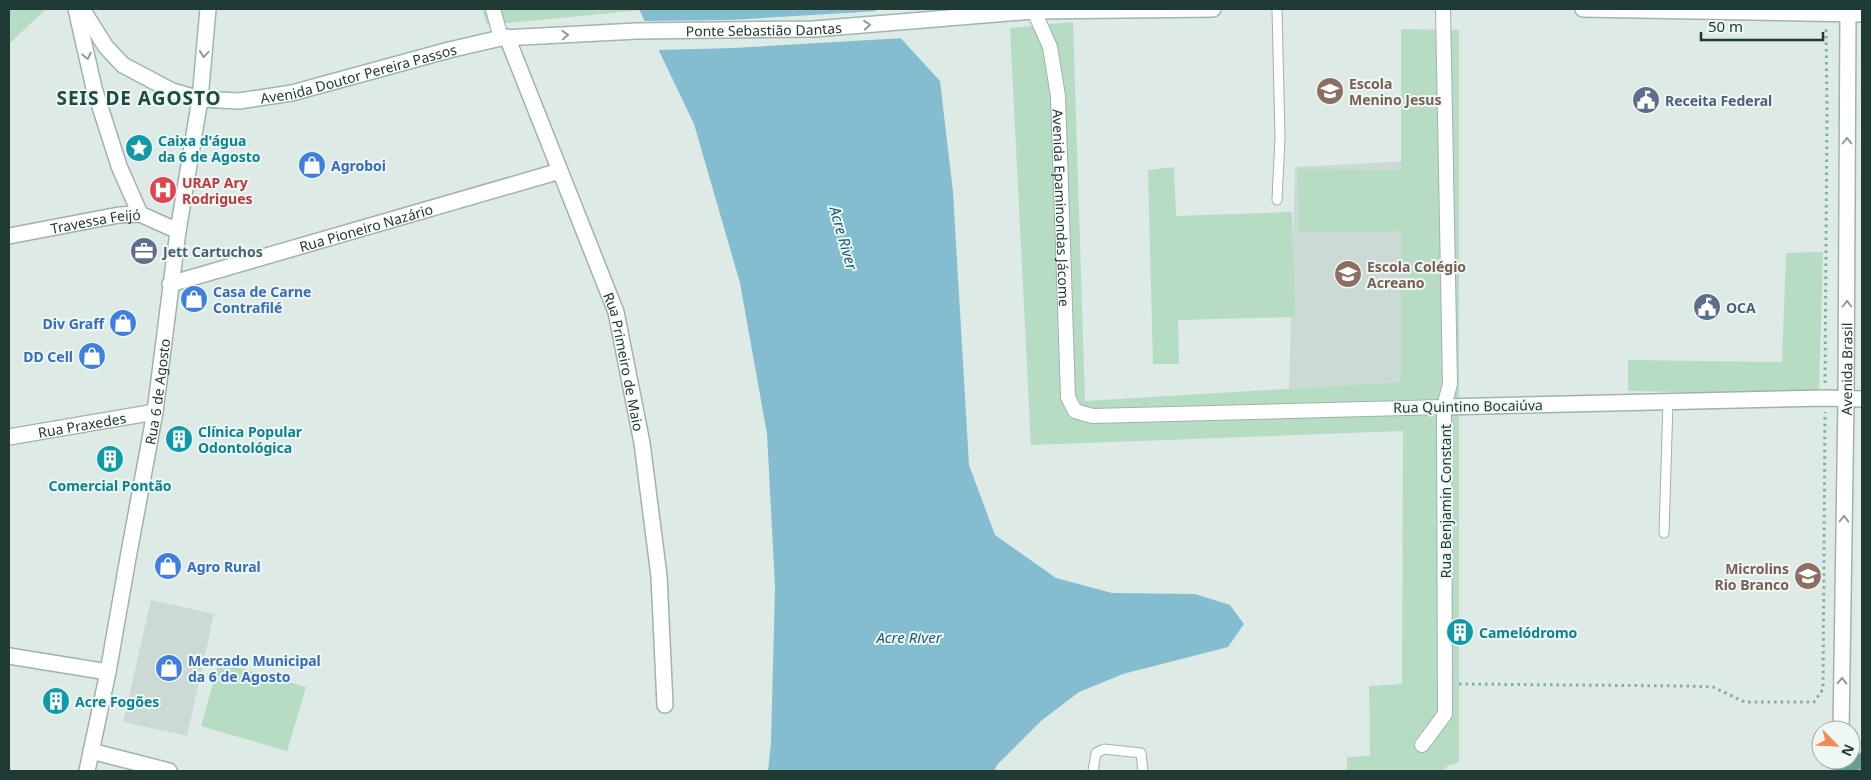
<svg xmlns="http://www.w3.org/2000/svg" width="1871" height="780" viewBox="0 0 1871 780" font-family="'Noto Sans',sans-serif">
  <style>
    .built { fill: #ccdad5 }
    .green { fill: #b6dcc4 }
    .water { fill: #85bdd0 }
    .pier { fill: #deeae6 }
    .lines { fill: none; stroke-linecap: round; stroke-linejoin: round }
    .service-casing { stroke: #a1b2ad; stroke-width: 11 }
    .pedestrian-casing { stroke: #a1b2ad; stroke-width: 16 }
    .minor-casing { stroke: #a1b2ad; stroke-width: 18 }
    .tertiary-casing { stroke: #a1b2ad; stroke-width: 18 }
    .secondary-casing { stroke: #9db6af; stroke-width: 18 }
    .primary-casing { stroke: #bcc4c2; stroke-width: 18 }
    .path { stroke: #7eaea4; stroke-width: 3; stroke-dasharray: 2.5 4; stroke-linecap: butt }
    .service { stroke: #fff; stroke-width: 9 }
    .pedestrian { stroke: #fff; stroke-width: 14 }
    .minor { stroke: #fff; stroke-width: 15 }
    .tertiary { stroke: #fff; stroke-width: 15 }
    .secondary { stroke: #fff; stroke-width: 15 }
    .primary { stroke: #62a096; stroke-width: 15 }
    .oneway { stroke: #909c9a }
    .labels { text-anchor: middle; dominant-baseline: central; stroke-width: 4; stroke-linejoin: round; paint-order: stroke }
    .street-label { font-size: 14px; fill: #203a35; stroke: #eef7f3 }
    .education-label { font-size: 14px; font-weight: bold; fill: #785e54; stroke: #eef7f3; text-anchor: start }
    .service-label { font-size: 14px; font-weight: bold; fill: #4e5e75; stroke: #eef7f3; text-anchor: start }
    .culture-label { font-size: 14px; font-weight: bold; fill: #0d838f; stroke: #eef7f3; text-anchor: start }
    .shop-label { font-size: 14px; font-weight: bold; fill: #366cbe; stroke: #eef7f3; text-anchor: start }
    .health-label { font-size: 14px; font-weight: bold; fill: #be3a42; stroke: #eef7f3; text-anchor: start }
    .water-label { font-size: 15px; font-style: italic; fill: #1a5d75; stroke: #eef7f3 }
    .district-label { font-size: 19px; font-weight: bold; letter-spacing: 1px; fill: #1c4b44; stroke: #eef7f3 }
  </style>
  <rect width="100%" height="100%" fill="#deeae6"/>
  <g class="built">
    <path d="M1406 161 1401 382 1289 389 1295 167Z"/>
    <path d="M151 600 214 614 187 736 123 722Z"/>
  </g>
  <g class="green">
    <path d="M9 9H46L9 44Z"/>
    <path d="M482 9H642V10L487 25Z"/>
    <path d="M1073 22 1085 401 1401 382V231L1299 232 1298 169 1401 170V29L1459 30V762L1448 766 1442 771H1347V757L1370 756 1369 686 1402 684 1403 431 1031 445 1010 28Z"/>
    <path d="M1174 167 1176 216 1292 212 1295 317 1178 320 1179 364H1153L1148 170Z"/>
    <path d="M1823 252 1819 394 1628 391V360L1782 362 1786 253Z"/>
    <path d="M219 662 306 687 287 751 201 726Z"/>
  </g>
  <path class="water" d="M639 9H874L940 81 953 192 969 465 995 535 1056 578 1112 593 1195 594 1230 605 1244 624 1228 647 1123 674 1079 692 1041 721 997 765 994 771H768L771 742 775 586 767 434 740 283 694 124Z"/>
  <path class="pier" d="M879 11 904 38 734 48 656 50 642 21 729 20Z"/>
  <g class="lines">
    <g class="service-casing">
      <g id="service">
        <path d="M1277 200 1280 138 1277 9"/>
        <path d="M1664 533 1668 402"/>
        <path d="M1093 771 1096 753 1104 749 1141 753 1143 771"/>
      </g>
    </g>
    <g class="pedestrian-casing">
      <g id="pedestrian">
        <path d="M493 9 501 38"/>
        <path id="s1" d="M1034 11 1050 47 1058 96 1068 397 1075 411 1092 416 1444 407"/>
        <path d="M1422 745 1445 714 1444 407 1450 384 1443 9"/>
      </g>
    </g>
    <g class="minor-casing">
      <g id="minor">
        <path d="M76 9 94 88 119 166 140 214"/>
        <path id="s2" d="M507 37 616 312 642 443 659 576 665 705"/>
        <path id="s3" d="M9 236 119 215 140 214 178 231"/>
        <path id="s4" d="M170 284 560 171"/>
        <path d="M1444 407 1825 398 1862 399"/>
        <path id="s5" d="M9 437 155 412"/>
        <path d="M9 656 108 672"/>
        <path d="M91 751 169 771"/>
      </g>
    </g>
    <g class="tertiary-casing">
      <g id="tertiary">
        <path id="s6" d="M1841 730 1846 400 1848 9"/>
        <path id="s7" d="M87 771 108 672 128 558 155 412 178 231 200 99"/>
      </g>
    </g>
    <g class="secondary-casing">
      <g id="secondary">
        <path id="s8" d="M82 9 106 47 123 65 172 91 200 99 239 101 292 93 449 50 501 38 637 31 814 29 1034 11 1213 9"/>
        <path d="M1583 9 1862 14"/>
        <path d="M200 99 208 9"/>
      </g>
    </g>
    <g class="primary-casing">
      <path id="primary" d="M1840 765 1862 761"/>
    </g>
    <g class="path">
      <path d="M1825 383 1827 112 1826 27"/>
      <path d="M1459 684 1685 686 1713 687 1745 702H1814L1823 689 1825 412"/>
    </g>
    <use href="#service" class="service"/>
    <use href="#pedestrian" class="pedestrian"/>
    <use href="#minor" class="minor"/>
    <use href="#tertiary" class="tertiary"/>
    <use href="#secondary" class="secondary"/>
    <use href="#primary" class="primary"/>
  </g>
  <defs><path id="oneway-chevron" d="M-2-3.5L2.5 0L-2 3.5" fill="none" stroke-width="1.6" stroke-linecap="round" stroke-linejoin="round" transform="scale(1.25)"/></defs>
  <g class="oneway">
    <use href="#oneway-chevron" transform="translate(867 25) rotate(-5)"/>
    <use href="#oneway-chevron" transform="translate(565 35) rotate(-3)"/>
    <use href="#oneway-chevron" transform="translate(204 54) rotate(95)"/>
    <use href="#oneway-chevron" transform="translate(87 56) rotate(77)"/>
    <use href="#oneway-chevron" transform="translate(1847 141) rotate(-90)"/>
    <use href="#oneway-chevron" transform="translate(1847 304) rotate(-90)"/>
    <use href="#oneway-chevron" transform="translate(1844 519) rotate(-89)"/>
    <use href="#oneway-chevron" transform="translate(1842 681) rotate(-89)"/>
  </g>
  <defs>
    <g id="school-disc" transform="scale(1.4375)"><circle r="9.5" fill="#8d6e63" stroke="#eef7f3"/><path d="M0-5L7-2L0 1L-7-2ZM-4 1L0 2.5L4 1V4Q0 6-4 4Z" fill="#fff"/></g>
    <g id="civic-disc" transform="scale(1.4375)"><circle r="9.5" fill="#5c6f8a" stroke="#eef7f3"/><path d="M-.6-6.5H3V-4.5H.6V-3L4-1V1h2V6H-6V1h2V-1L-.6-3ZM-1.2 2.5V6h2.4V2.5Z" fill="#fff"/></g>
    <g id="sight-disc" transform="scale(1.4375)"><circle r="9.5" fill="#0f9aa8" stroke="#eef7f3"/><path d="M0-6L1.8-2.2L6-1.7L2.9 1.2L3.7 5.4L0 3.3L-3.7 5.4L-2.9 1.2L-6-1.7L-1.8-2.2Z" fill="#fff"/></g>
    <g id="shop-disc" transform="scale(1.4375)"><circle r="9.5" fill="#3f7fe0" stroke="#eef7f3"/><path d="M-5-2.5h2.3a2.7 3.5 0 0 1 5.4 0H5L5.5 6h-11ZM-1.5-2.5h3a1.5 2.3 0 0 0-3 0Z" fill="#fff"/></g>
    <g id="hospital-disc" transform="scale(1.4375)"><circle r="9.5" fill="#e0444e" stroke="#eef7f3"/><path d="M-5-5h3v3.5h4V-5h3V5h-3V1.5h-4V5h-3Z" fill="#fff"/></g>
    <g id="office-disc" transform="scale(1.4375)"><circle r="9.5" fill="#5c6f8a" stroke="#eef7f3"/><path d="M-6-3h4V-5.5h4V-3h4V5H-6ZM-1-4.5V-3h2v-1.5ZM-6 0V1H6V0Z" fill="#fff"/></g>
    <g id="building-disc" transform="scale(1.4375)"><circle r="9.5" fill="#0f9aa8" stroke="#eef7f3"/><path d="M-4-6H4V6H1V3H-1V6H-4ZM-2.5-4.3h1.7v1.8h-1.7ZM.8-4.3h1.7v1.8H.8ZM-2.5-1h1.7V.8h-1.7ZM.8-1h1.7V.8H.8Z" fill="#fff"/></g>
    <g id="university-disc" transform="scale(1.4375)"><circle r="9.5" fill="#8d6e63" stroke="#eef7f3"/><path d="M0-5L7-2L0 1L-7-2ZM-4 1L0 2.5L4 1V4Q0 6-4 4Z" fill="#fff"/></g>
  </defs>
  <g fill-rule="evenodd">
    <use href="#school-disc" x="1330" y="91"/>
    <use href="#civic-disc" x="1646" y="100"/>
    <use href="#sight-disc" x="139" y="148"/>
    <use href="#shop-disc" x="312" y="165"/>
    <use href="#hospital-disc" x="163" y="190"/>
    <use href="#office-disc" x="144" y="251"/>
    <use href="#school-disc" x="1348" y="274"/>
    <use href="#shop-disc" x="194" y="299"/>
    <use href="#civic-disc" x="1707" y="307"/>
    <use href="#shop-disc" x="123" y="323"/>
    <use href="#shop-disc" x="92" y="356"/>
    <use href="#building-disc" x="179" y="439"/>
    <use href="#building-disc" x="110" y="459"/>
    <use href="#shop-disc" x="168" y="566"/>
    <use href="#university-disc" x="1808" y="576"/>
    <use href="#building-disc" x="1460" y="632"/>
    <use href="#shop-disc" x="169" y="668"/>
    <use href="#building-disc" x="56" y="701"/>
  </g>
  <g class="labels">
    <g class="street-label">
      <text stroke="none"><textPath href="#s8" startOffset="726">Ponte Sebastião Dantas</textPath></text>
      <text stroke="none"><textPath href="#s8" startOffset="316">Avenida Doutor Pereira Passos</textPath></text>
      <text stroke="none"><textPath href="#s1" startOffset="201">Avenida Epaminondas Jácome</textPath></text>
      <text stroke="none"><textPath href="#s3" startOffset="88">Travessa Feijó</textPath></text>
      <text stroke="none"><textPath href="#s4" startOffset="204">Rua Pioneiro Nazário</textPath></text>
      <text stroke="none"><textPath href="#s2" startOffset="346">Rua Primeiro de Maio</textPath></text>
      <text stroke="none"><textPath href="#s6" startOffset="361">Avenida Brasil</textPath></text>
      <text stroke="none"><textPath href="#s7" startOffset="386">Rua 6 de Agosto</textPath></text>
      <text transform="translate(1468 406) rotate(-1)">Rua Quintino Bocaiúva</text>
      <text stroke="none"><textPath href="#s5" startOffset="74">Rua Praxedes</textPath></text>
      <text transform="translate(1445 501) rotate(-90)">Rua Benjamin Constant</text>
    </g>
    <g class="education-label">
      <text x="1349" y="83">Escola<tspan x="1349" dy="16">Menino Jesus</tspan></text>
      <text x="1367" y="266">Escola Colégio<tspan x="1367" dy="16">Acreano</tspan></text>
      <text x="1789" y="568" text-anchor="end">Microlins<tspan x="1789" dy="16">Rio Branco</tspan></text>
    </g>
    <g class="service-label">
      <text x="1665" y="100">Receita Federal</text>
      <text x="163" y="251">Jett Cartuchos</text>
      <text x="1726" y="307">OCA</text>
    </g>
    <g class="culture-label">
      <text x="158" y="140">Caixa d'água<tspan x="158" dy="16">da 6 de Agosto</tspan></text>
      <text x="198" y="431">Clínica Popular<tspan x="198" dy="16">Odontológica</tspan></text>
      <text x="110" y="485" text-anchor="middle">Comercial Pontão</text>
      <text x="1479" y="632">Camelódromo</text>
      <text x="75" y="701">Acre Fogões</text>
    </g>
    <g class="shop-label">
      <text x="331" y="165">Agroboi</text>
      <text x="213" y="291">Casa de Carne<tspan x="213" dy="16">Contrafilé</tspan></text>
      <text x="104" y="323" text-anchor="end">Div Graff</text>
      <text x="73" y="356" text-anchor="end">DD Cell</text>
      <text x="187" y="566">Agro Rural</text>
      <text x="188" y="660">Mercado Municipal<tspan x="188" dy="16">da 6 de Agosto</tspan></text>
    </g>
    <g class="health-label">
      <text x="182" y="182">URAP Ary<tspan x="182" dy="16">Rodrigues</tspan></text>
    </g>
    <g class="water-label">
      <text transform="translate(844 238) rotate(74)">Acre River</text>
      <text x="909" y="637">Acre River</text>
    </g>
    <g class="district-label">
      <text x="139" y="98">SEIS DE AGOSTO</text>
    </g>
  </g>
  <rect width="1871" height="780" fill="none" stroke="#203a35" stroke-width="20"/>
  <g transform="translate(1836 745) rotate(114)"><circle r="24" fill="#eef7f3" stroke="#9caba7"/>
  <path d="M0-4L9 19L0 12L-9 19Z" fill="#f28a54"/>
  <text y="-8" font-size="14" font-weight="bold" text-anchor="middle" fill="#203a35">N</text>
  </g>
  <path d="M1701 32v8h122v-8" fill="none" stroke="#203a35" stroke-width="2.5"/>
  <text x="1708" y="32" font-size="15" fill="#203a35" stroke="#eef7f3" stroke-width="4" paint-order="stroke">50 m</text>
</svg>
